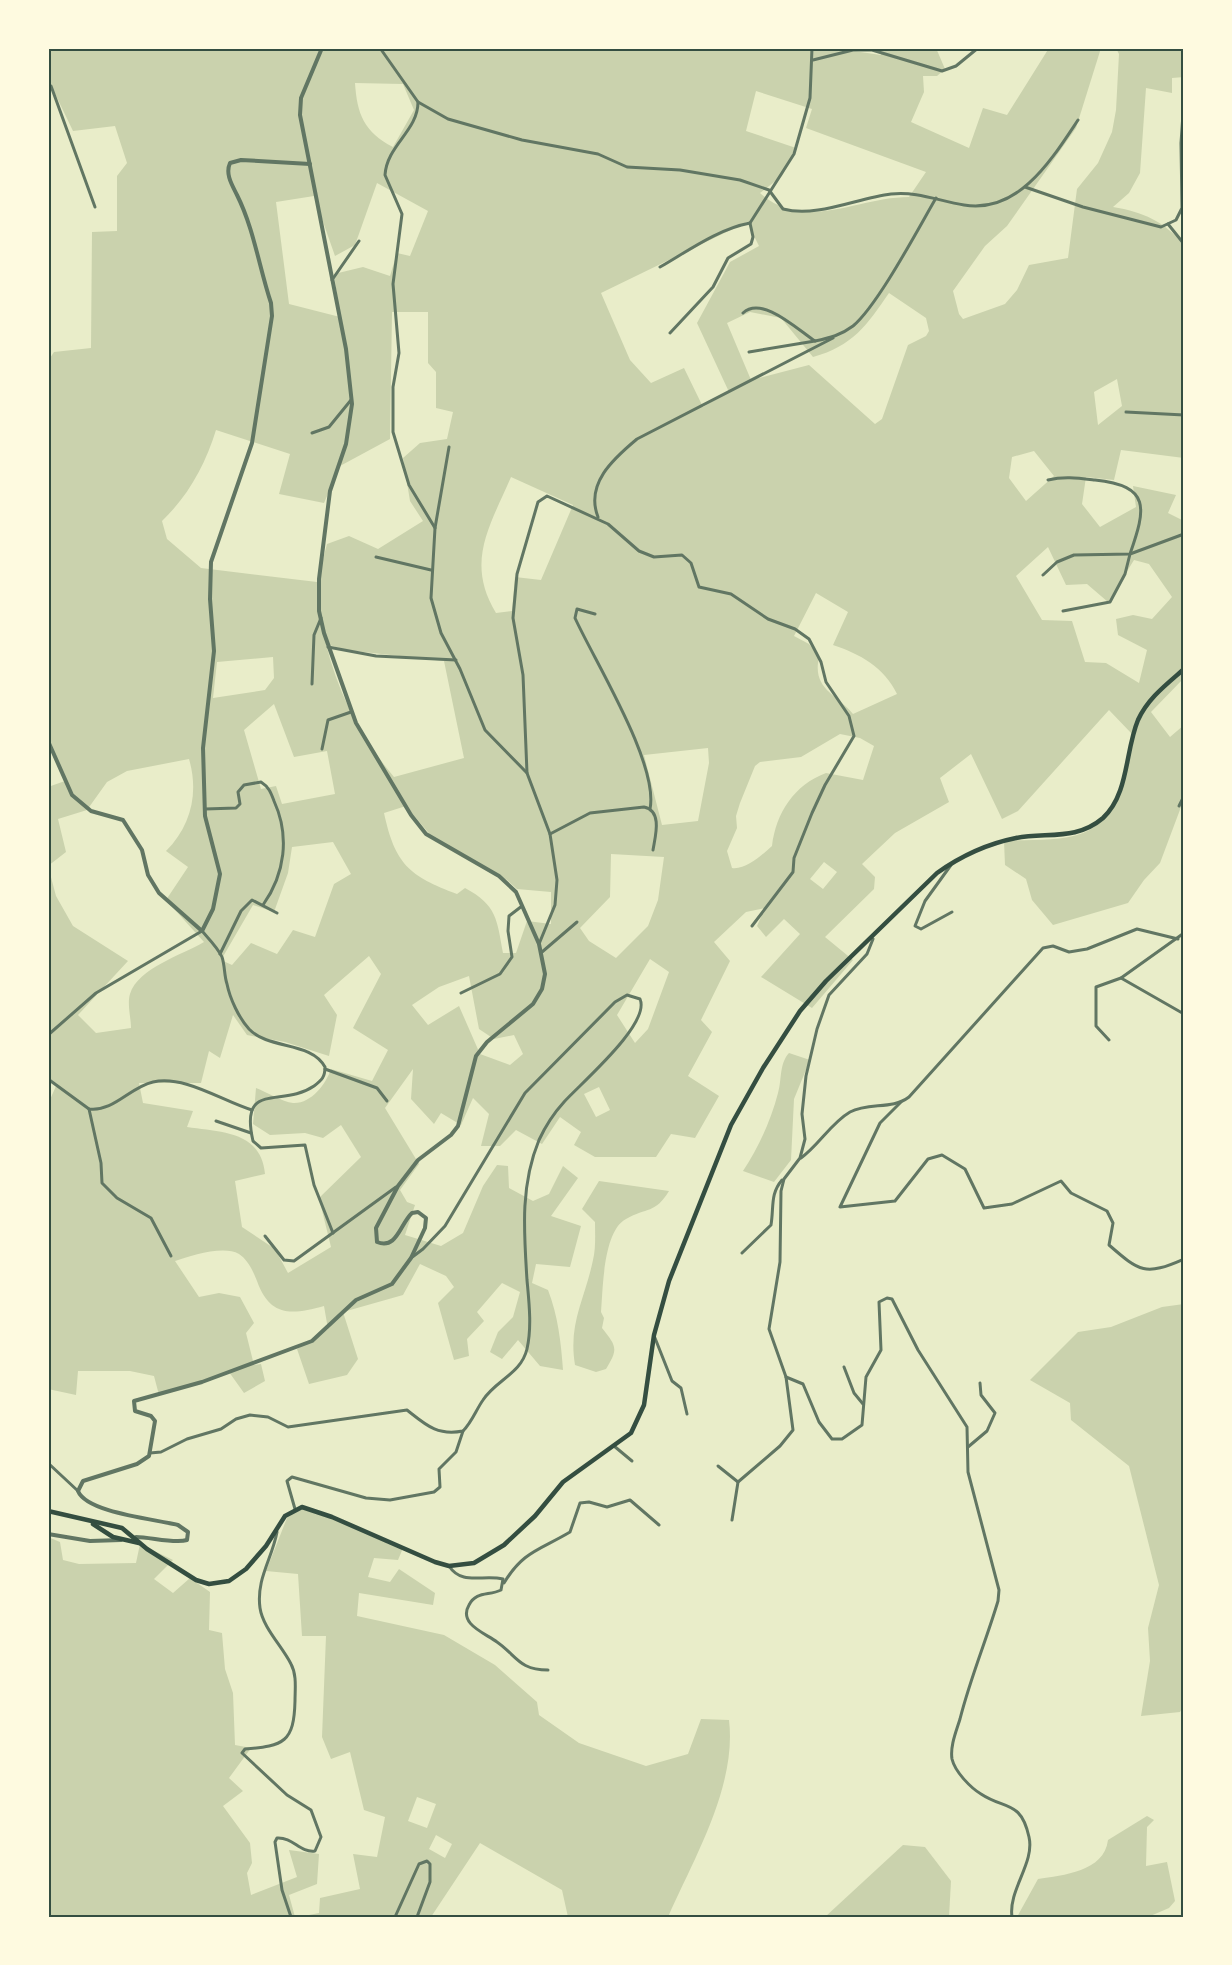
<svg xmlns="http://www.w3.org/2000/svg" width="1232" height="1965" viewBox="0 0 1232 1965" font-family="'Libre Baskerville',serif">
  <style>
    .green { fill: #cad2ad; fill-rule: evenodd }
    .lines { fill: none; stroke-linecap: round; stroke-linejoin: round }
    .minor { stroke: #617663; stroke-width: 3 }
    .tertiary { stroke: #617663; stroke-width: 4 }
    .secondary { stroke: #344e41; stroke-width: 4.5 }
    .neatline { fill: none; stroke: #344e41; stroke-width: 2 }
  </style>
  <rect width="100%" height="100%" fill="#e9edc9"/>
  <g class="green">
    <path d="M48 48H833L881 55V48H936L945 69 937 76H923L924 92 911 122 969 148 983 108 1007 115 1049 48H1101L1076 128 1007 226 985 246 953 291 959 314 963 319 1005 304 1017 290 1029 265 1068 258 1077 189 1098 163 1112 132 1116 110 1119 54 1116 48H1184V77L1172 78V93L1146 88 1140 173 1129 193 1113 207C1143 212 1164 221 1184 245V458L1121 450 1114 480 1086 477 1082 504 1100 527 1136 507 1133 486 1176 495 1168 513 1184 521V678L1151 712 1170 737 1184 725V799L1160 863 1144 880 1128 903 1053 925 1032 900 1026 879 1005 865 1004 841C1029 839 1060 842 1083 833 1123 816 1128 771 1132 734L1109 710 1018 811 1002 819 971 754 940 778 949 802 895 833 862 864 875 877 874 889 825 937 853 960 812 1008 761 977 800 934 784 919 766 937 757 926 765 908 746 912 714 942 730 961 701 1020 712 1032 688 1076 719 1096 695 1138 671 1134 656 1157H595L574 1145 581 1132 560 1117 542 1144 516 1130 500 1146H481L489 1114 473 1098 461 1125 441 1113 434 1124 411 1099 413 1069 385 1108 419 1164 400 1190 407 1202 415 1205 405 1235 441 1246 463 1233 483 1186 497 1165 508 1166 509 1188 533 1201 549 1194 563 1166 578 1178 551 1216 581 1226 570 1267 536 1264 532 1283 548 1290C558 1316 561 1342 563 1370L540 1366 518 1340 502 1359 490 1352 498 1332 513 1317 520 1292 502 1283 477 1312 484 1321 467 1339 469 1356 454 1360 438 1303 454 1287 446 1276 420 1264 403 1295 343 1312 358 1359 347 1375 309 1384 297 1349 328 1329 324 1306C291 1315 270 1317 257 1281 253 1271 248 1260 239 1254 223 1245 191 1256 175 1261L199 1297 219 1293 240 1297 254 1323 246 1333 254 1365 261 1364 265 1381 244 1393 229 1372 159 1395 154 1376 130 1371H78L76 1395 48 1389V1104L57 1084 48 1078V787L65 781 48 737V361L54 352 91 348 92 232 117 231V176L127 163 115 126 73 131 48 79ZM355 83 403 84 414 110 393 147C364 132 357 114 355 83ZM756 91 812 109 806 128 926 172 909 197C857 197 805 233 760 193L782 176 796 148 746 131ZM377 183 428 211 410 256 397 253 390 276 363 267 334 274 340 317 289 304 276 202 314 196 335 256 355 245ZM747 222 759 246 730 262 697 323 729 392 703 407 684 368 651 383 630 360 601 293ZM889 293 926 318 929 331 926 336 908 345 882 419 875 424 809 365 751 380 727 323 750 312 781 318 813 357C853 346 867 325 889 293ZM392 312H428V363L436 372V408L453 412 447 439 420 443 403 458 410 501 423 521 378 549 349 536 327 544 317 582 201 568 167 539 162 521C189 495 205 465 216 430L290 454 279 494 324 503 340 466 390 439ZM1117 379 1122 406 1098 425 1094 392ZM1034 451 1054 476 1026 501 1009 478 1012 457ZM511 477 573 505 541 580 515 577 512 611 496 613C465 562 490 526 511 477ZM1048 547 1066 585 1087 584 1108 602 1134 560 1149 564 1172 597 1152 619 1133 615 1116 619 1118 635 1147 650 1139 683 1106 663 1085 662 1072 621 1042 620 1016 576ZM816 593 848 612 833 645C860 654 884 667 897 694L853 714C835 693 812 689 819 657L809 644 794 636ZM326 644 346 650 444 661 464 758 394 777C361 738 338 693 326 644ZM273 657 274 678 265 690 213 698 217 662ZM274 704 294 757 327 751 335 794 282 804 276 786 261 789 244 730ZM840 734 860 738 874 746 863 780 826 773C794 785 776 813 772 846 762 855 746 870 732 868L727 851 737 828 736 816 740 803 755 766 760 762 801 757ZM708 748 709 763 698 821 662 825 644 755ZM189 759C199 793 191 826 166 851L188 867 166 900 204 942C182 955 138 968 130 994 127 1004 131 1018 131 1028L96 1033 78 1015 128 961 73 926 56 896 48 866 66 852 58 819 87 810 107 782 127 771ZM406 806 432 837 507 880 517 889 551 892V924L527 921 516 953H503C497 920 497 905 465 888L457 894C409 876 395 864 384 813ZM333 842 351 874 334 884 315 937 293 930 277 954 251 943 232 965 221 960 253 905 274 912 288 873 292 847ZM611 854 664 857 658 900 648 926 616 958 589 941 580 928 610 897ZM824 862 837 872 823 889 810 879ZM369 956 381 974 353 1028 388 1050 372 1081 331 1069C326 1084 311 1104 293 1103 282 1102 267 1092 256 1088L253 1124 270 1135 305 1133 323 1138 341 1125 361 1157 319 1198 331 1247 288 1273 275 1249 242 1227 235 1181 265 1174C261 1131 221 1132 187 1127L193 1111 143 1103 139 1083H201L209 1051 220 1058 233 1015 247 1035 285 1042 329 1056 337 1015 324 995ZM650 959 669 972 648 1029 635 1043 617 1015ZM469 976 479 1029 494 1039 514 1035 523 1054 510 1065 480 1054 459 1006 428 1025 412 1005 439 987ZM599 1087 610 1110 596 1117 584 1094Z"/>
    <path d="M789 1053 810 1060 794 1099 791 1160 774 1182 743 1171C759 1147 771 1120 778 1093 782 1080 779 1064 789 1053Z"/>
    <path d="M599 1181 669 1191C655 1214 647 1207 626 1219 603 1231 603 1289 601 1312L604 1318 602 1328C616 1346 619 1348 606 1369L596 1372 575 1365C568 1323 585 1299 593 1260 596 1248 595 1234 595 1222L582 1209Z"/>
    <path d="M1184 1304V1705L1180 1712 1141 1716 1150 1661 1148 1628 1159 1585 1129 1466 1071 1420 1070 1403 1030 1380 1078 1332 1111 1327 1162 1307Z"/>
    <path d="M308 1508 403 1548 398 1560 374 1558 368 1577 390 1582 399 1569 435 1593 433 1605 359 1593 357 1616 444 1635 495 1665 537 1702 539 1715 579 1743 646 1766 688 1754 701 1719 729 1720C737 1786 694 1858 668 1917H568L562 1890 480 1843 431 1917H299L319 1913 320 1898 360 1889 353 1854 377 1857 385 1817 364 1810 350 1752 331 1759 322 1737 326 1636H302L298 1574 266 1571 287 1518 298 1510ZM417 1797 436 1804 427 1828 408 1821ZM436 1835 452 1844 445 1858 429 1849Z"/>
    <path d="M48 1537 60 1542 63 1560 79 1564 136 1563 140 1544 173 1560 154 1579 173 1593 190 1578 210 1592 209 1630 222 1633 225 1669 233 1693 235 1745 251 1748 229 1778 243 1791 223 1806 250 1843 252 1863 247 1873 251 1895 297 1877 289 1850 319 1854 317 1884 289 1895 295 1917H48Z"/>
    <path d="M1147 1816 1154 1820 1147 1827 1146 1866 1167 1862 1175 1901 1169 1908 1148 1917H1017L1038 1879C1063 1875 1104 1872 1108 1840Z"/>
    <path d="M903 1845 925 1847 951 1881 949 1917H825Z"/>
  </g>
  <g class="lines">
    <g class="minor">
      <path d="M380 48 418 102 448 119 522 140 598 154 627 167 680 170 740 180 769 190 783 209C817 218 857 198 891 194 917 191 939 201 964 205 1019 214 1052 159 1078 120"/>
      <path d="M813 60 853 50H872L942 71 956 66 978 48"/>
      <path d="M48 86H51L95 207"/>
      <path d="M418 102C418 131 387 145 385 175L402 214 393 284 399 353 393 387V432L409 485 435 528"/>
      <path d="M1025 187 1083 207 1161 227 1176 220 1182 208 1181 143 1184 99"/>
      <path d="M1168 224 1184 244"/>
      <path d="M660 267C688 251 718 229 750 223"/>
      <path d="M332 280 359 241"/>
      <path d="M743 313C762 295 798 330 815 341 830 338 841 335 853 326 878 305 918 229 936 198"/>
      <path d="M670 333 713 287 728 258 751 244 753 237 750 223 794 154 810 98 812 48"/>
      <path d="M749 352 815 341"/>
      <path d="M1126 412 1184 415"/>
      <path d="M312 433 329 427 351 400"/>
      <path d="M449 447 435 528 431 598 441 633 460 669 485 730 527 773 550 834 557 880 555 905 539 944"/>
      <path d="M598 517C585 484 613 459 637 439L833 338"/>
      <path d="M376 557 431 570"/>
      <path d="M1043 575 1057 562 1074 555 1130 554C1146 508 1151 486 1095 480 1078 478 1064 476 1048 480"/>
      <path d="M1063 611 1110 602 1125 574 1130 554 1184 534"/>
      <path d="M595 614 577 609 575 618C595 662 659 764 650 809"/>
      <path d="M328 647 376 656 456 660"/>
      <path d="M312 684 314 635 321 618"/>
      <path d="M322 749 328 720 351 712"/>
      <path d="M527 773 523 675 513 618 517 574 538 502 547 496 608 524 639 551 654 557 682 555 691 563 699 587 731 594 768 619 795 629 809 639 821 662 826 682 849 716 854 736 825 785 812 813 794 858 793 872 752 926"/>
      <path d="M1179 806 1184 796"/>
      <path d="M205 809 236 808 240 804 238 792 244 785 261 782C269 787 271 793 274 801 290 836 285 874 263 905"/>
      <path d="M550 834 590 813 644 807C663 811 655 837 653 850"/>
      <path d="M951 865 925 901 915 926 921 929 952 912"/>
      <path d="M542 952 577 922"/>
      <path d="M220 954 241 911 252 900 277 913"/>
      <path d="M1121 978 1184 1014"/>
      <path d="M461 993 500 974 512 957 508 931 509 916 522 906"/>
      <path d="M48 1035 96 993 202 931C209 939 218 948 222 957 225 966 224 975 227 984 230 999 239 1018 249 1029 269 1050 311 1041 325 1067 325 1077 322 1080 314 1086 282 1108 239 1080 253 1141L261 1148 305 1145 314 1185 333 1233"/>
      <path d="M1109 1040 1096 1026V987L1121 978 1184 933"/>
      <path d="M325 1069 377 1088 387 1101"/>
      <path d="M48 1079 89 1109C114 1112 130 1087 153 1082 185 1075 222 1101 252 1110"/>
      <path d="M901 1102 880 1123 840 1207 895 1201 928 1159 942 1155 965 1169 984 1208 1012 1204 1061 1181 1071 1193 1107 1211 1113 1223 1109 1245C1140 1272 1145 1276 1184 1259"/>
      <path d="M89 1109 101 1163 102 1183 117 1198 151 1218 171 1256"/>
      <path d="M216 1121 251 1133"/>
      <path d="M801 1158C819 1145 831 1123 850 1112 869 1102 892 1110 909 1097L1043 948 1053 946 1069 952 1087 949 1137 929 1178 939"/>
      <path d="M265 1236 284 1260 294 1261 396 1187"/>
      <path d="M742 1253 771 1225C774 1207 770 1194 782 1180"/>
      <path d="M655 1338 672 1381 681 1388 687 1414"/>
      <path d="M844 1367 854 1393 863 1404"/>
      <path d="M786 1377 803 1384 819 1422 832 1439H842L862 1425 866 1377 881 1350 879 1302 887 1298 892 1299 918 1350 967 1427 968 1472 999 1590 998 1601C986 1641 970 1679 960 1719 956 1732 950 1746 952 1759 955 1772 971 1788 981 1794 1005 1810 1021 1800 1029 1837 1035 1863 1008 1890 1012 1917"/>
      <path d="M614 1446 632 1461"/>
      <path d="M968 1447 987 1431 995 1413 981 1395 980 1383"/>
      <path d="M150 1453 161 1452 187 1439 221 1429 236 1419 250 1415 268 1417 288 1427 407 1410C426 1425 437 1436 463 1431 472 1422 476 1410 483 1400 496 1380 521 1374 527 1349 532 1327 529 1302 527 1280 524 1232 520 1186 539 1140 545 1127 554 1113 564 1102 580 1084 651 1024 640 999L627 995 615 1002 525 1093 445 1226 423 1249 411 1258"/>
      <path d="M48 1463 78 1491"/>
      <path d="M718 1466 738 1482"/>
      <path d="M295 1509 287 1481 292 1477 366 1498 390 1500 434 1492 440 1487 439 1469 456 1452 463 1431"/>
      <path d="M732 1520 738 1482 780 1446 793 1430 786 1377 769 1329 780 1262 781 1191 784 1179 800 1158 805 1139 802 1114 806 1076 817 1029 829 995 867 954 873 939"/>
      <path d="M277 1532C272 1559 256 1579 260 1608 263 1628 282 1646 291 1664 297 1675 295 1689 295 1701 294 1742 284 1746 245 1749L242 1753 287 1795 311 1810 321 1837 315 1851C300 1853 293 1837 277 1838L275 1842 282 1890 291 1917"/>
      <path d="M449 1566C462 1586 483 1574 503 1579L501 1590C489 1596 476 1591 469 1605 458 1624 485 1633 497 1642 517 1656 519 1670 548 1670"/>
      <path d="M504 1583C523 1551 540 1550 570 1532L580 1503 589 1502 607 1507 630 1500 659 1525"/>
      <path d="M395 1917 419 1864 427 1861 430 1864V1882L417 1917"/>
    </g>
    <g class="tertiary">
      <path d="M48 741 72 795 91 811 123 820 142 850 148 875 159 893 202 931 213 909 220 874 205 816 203 748 214 651 210 599 211 562 252 443 272 316 271 303C259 267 254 229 237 195 232 185 225 174 230 163L241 160 310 164"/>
      <path d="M48 1534 90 1541 121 1540"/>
      <path d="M136 1537C150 1537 175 1544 187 1540L188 1532 178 1525C155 1519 87 1513 78 1491L83 1481 137 1464 149 1456 155 1421 151 1416 135 1411 134 1401 202 1382 312 1341 356 1300 392 1284 411 1258 425 1228 426 1218 418 1212 412 1213C400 1224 397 1250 377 1242L376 1228 398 1186 418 1160 451 1135 458 1126 476 1056 487 1042 533 1004 542 989 545 974 539 944 516 892 499 876 426 834 411 815 356 723 324 633 319 611V579L330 491 346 444 352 404 346 349 300 115 301 98 322 48"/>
    </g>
    <g class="secondary">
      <path d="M48 1511 122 1528 147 1549 196 1580 209 1584 229 1581 246 1569 266 1546 285 1516 302 1507 332 1517 435 1562 449 1566 474 1563 504 1545 535 1516 563 1482 631 1433 644 1405 654 1335 669 1281 731 1125 763 1068 800 1011 826 981 937 873C961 856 986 844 1016 838 1047 832 1076 841 1103 818 1129 794 1125 751 1138 720 1148 698 1167 684 1184 669"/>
      <path d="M93 1524 113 1537 139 1543"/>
    </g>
  </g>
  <rect width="1232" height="1965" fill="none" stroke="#fefae0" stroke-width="99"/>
  <rect x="50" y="50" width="1132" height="1866" class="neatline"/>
</svg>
